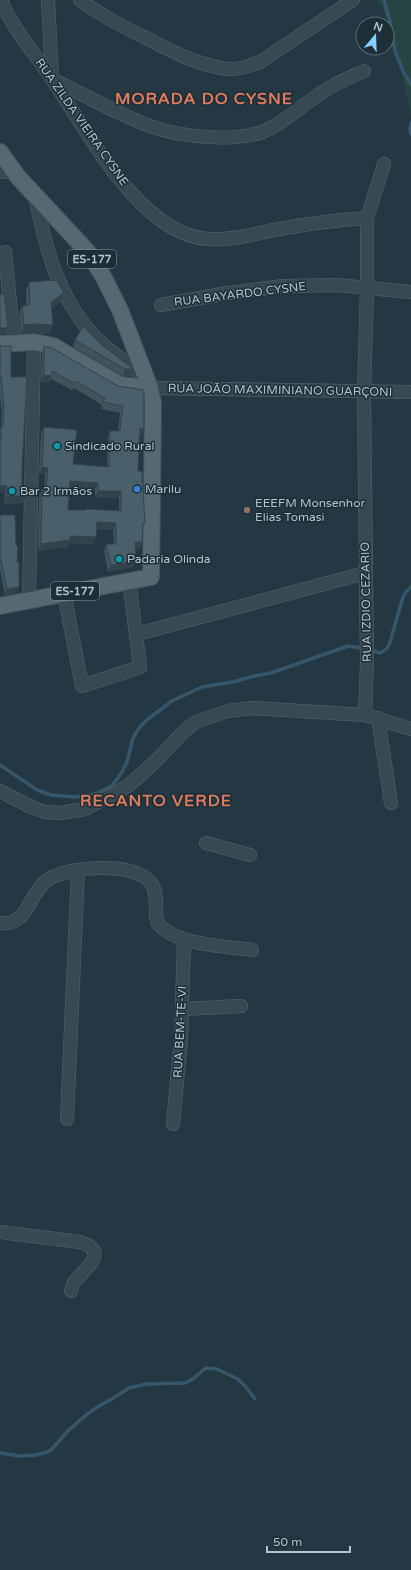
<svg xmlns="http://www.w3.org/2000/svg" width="411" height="1570" viewBox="0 0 411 1570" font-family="'Varela Round',sans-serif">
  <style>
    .green { fill: #264441 }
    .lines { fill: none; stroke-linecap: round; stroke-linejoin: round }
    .stream { stroke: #36576b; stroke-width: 3.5 }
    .minor-casing { stroke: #56666f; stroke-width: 14 }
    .major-casing { stroke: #45555e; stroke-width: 18 }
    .minor { stroke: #384952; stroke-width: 13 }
    .major { stroke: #566872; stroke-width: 16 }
    .wall { fill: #3f535c; fill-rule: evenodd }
    .shaded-wall { fill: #33434b }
    .building { fill: #49606b; stroke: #33434b; fill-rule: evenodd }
    .culture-dot { fill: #0f9aa8; stroke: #1d2e37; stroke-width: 1.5 }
    .shop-dot { fill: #3f7fe0; stroke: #1d2e37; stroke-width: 1.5 }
    .education-dot { fill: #8d6e63; stroke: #1d2e37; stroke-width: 1.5 }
    .labels { text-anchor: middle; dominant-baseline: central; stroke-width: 3; stroke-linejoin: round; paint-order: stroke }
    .shield { fill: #1d2e37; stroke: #87969f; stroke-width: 1 }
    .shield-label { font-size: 11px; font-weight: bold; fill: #b5c3cc }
    .street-label { font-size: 12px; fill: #b5c3cc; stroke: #1d2e37 }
    .poi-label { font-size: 12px; fill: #b5c3cc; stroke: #1d2e37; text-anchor: start }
    .district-label { font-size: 16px; font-weight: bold; letter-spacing: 1px; fill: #de7b5f; stroke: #1d2e37 }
  </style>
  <rect width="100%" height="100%" fill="#243843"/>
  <path class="green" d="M377 0H411V117L391 24Z"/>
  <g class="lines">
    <g class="stream">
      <path d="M384 0 390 22 395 51 403 71 411 85"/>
      <path d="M411 123 410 129 411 134"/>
      <path d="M0 765 37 790 51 795 75 797 95 794 110 787 116 781 122 772 127 762 133 738 139 728 148 719 172 701 202 687 233 682 254 676 271 673 348 646 369 649 379 653C386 651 388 648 390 642L402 600 405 593 411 587"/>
      <path d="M0 1453 20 1456 36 1455 50 1451 69 1430 86 1415 99 1406 112 1399 129 1388 146 1384 185 1383 193 1379 203 1370 207 1368 217 1369 238 1379 245 1386 255 1399"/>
    </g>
    <g class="minor-casing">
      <g id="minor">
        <path d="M1 0C12 28 35 54 52 79 86 129 140 235 208 239 234 241 260 232 285 228 312 223 339 220 367 218"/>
        <path d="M48 0 52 79C83 94 117 114 150 126 180 137 242 144 271 128 291 117 307 101 326 90 338 82 351 77 364 71"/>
        <path d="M80 0C101 16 126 28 150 40 172 51 196 64 221 68 235 71 247 67 260 62L353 0"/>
        <path d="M0 172H14"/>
        <path d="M35 195C45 248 59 302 99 341 113 354 129 365 144 376"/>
        <path d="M5 252 14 343"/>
        <path d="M161 305 228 293 283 286 337 285 411 292"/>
        <path d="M150 388 411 392"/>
        <path d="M64 593 82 686 140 667 129 580"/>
        <path d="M29 600 34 342"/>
        <path d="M137 634 365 573"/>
        <path d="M365 715 367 663 364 393 367 289V218L384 164"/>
        <path d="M378 718 391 803"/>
        <path d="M0 791 31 807 45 812 60 813 85 809 128 786 157 760 183 732 196 722 228 711 252 708 365 715 411 729"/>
        <path d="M206 843 250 855"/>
        <path d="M0 923C29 926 27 896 46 881 65 866 136 861 151 883 159 894 154 909 157 922 173 945 224 946 252 950"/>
        <path d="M182 1009 241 1006"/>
        <path d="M67 1119 78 870"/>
        <path d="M173 1124 181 1039 184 940"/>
        <path d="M0 1232 80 1242C110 1252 86 1267 76 1280 73 1283 72 1287 71 1291"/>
      </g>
    </g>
    <g class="major-casing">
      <g id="major">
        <path d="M0 152 18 177 87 251 103 276 120 310 150 388 153 403 151 577 0 606"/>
        <path d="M0 344 34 342 53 346 120 385 150 388"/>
      </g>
    </g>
    <use href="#minor" class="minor"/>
    <use href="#major" class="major"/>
  </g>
  <g class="wall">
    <path d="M29 282 60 302 52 308 49 334 34 333H21L19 314 22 306 26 305V291Z"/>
    <path d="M75 340 102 345 133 369 130 376H123L73 347Z"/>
    <path d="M0 346 11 377 22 467V487L26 496 23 503 4 504 5 493H0V430L1 427 2 414 0 397Z"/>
    <path d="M44 346 118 386 144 429 141 436 139 435 138 471 143 529 142 542 140 549H135L136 561 133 567 108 572 104 551 106 544H114L113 530 97 529 94 544 69 543 67 547 38 551 39 496 42 489H44L45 474H39L41 434 44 427 73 464 107 467 108 438 110 431H118L120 413 101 409 102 405 74 388 72 390 51 379 49 383 41 382 42 353ZM70 488 95 490V497L119 498V511L86 509V510H68Z"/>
    <path d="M0 515 16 546 19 587 17 593 5 595 0 570Z"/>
  </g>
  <g class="shaded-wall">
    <path d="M64 293 60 302 48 310 51 302Z"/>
    <path d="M37 324 53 325 49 334 34 333H21L24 325Z"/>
    <path d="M0 328H8L5 334 0 335Z"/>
    <path d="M125 369H133L130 376H123Z"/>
    <path d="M44 375 52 376 49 383 41 382Z"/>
    <path d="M140 428 144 429 141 436 137 435Z"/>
    <path d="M42 467 48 468 45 474H39Z"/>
    <path d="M70 481 98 483 95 490 68 487Z"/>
    <path d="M0 486H7L5 493H0Z"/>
    <path d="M98 491H121L119 498 95 497Z"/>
    <path d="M7 496H26L23 503 4 504Z"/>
    <path d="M97 522 116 523 113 530 94 529Z"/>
    <path d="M70 536 96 537 94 544 69 543 67 547 38 551 41 544Z"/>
    <path d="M135 542H142L140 549H133Z"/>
    <path d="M136 561 133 567 108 572 111 565Z"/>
    <path d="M19 587 17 593 5 595 7 589Z"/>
  </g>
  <g class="building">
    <path d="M57 280 64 293 51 302 53 325 37 324 24 325 22 306 30 305 29 282Z"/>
    <path d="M0 294H4L8 328H0Z"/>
    <path d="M83 326 102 345 133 369H125L75 340Z"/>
    <path d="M0 346H11V377H27L22 467V487H26V496H7V486H0V441H1V427H3L4 407 1 376H0Z"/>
    <path d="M44 346 52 348 118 386 144 390V429L140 428 138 471H142L145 524 143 523 142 542H135L136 561 111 565 106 544H116V523L97 522 96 537 70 536V540L41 544 42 489H46L48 468 42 467 44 427 77 430 73 464 109 467 110 431H120L123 406 103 402 105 398 76 381 74 383 52 371V376L44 375ZM70 481 98 483V491H121V511L86 509V510H68Z"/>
    <path d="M0 515H15L16 546H18L17 562H19V587L7 589 1 559H0Z"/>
  </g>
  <g class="culture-dot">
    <circle cx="57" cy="446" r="4"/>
    <circle cx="12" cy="491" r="4"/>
    <circle cx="119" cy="559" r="4"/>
  </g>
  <circle class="shop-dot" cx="137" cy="489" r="4"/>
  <circle class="education-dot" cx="247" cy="510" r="4"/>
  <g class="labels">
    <g class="shield">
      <rect x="68" y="250" width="48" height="18" rx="3"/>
      <rect x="51" y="582" width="48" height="18" rx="3"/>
    </g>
    <g class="shield-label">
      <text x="92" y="259">ES-177</text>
      <text x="75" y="591">ES-177</text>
    </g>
    <g class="street-label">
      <text transform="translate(82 122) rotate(55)">RUA ZILDA VIEIRA CYSNE</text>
      <text transform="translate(240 294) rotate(-7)">RUA BAYARDO CYSNE</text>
      <text transform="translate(280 390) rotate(1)">RUA JOÃO MAXIMINIANO GUARÇONI</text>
      <text transform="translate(366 602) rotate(-91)">RUA IZDIO CEZARIO</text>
      <text transform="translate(180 1032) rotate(-87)">RUA BEM-TE-VI</text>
    </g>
    <g class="poi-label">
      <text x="65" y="446">Sindicado Rural</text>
      <text x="145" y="489">Marilu</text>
      <text x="20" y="491">Bar 2 Irmãos</text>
      <text x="255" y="503">EEEFM Monsenhor<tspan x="255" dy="14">Elias Tomasi</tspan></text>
      <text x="127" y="559">Padaria Olinda</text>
    </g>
    <g class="district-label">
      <text x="204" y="99">MORADA DO CYSNE</text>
      <text x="156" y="801">RECANTO VERDE</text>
    </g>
  </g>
  <g transform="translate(375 36) rotate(19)"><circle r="19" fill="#1d2e37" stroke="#5a6a73"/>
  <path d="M0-3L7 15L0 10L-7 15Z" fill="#87cfff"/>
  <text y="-6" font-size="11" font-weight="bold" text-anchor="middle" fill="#b5c3cc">N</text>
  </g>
  <path d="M267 1546v6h83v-6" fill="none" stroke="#b5c3cc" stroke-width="2"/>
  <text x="273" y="1546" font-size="12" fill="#b5c3cc" stroke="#1d2e37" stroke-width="3" paint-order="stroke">50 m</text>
</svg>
